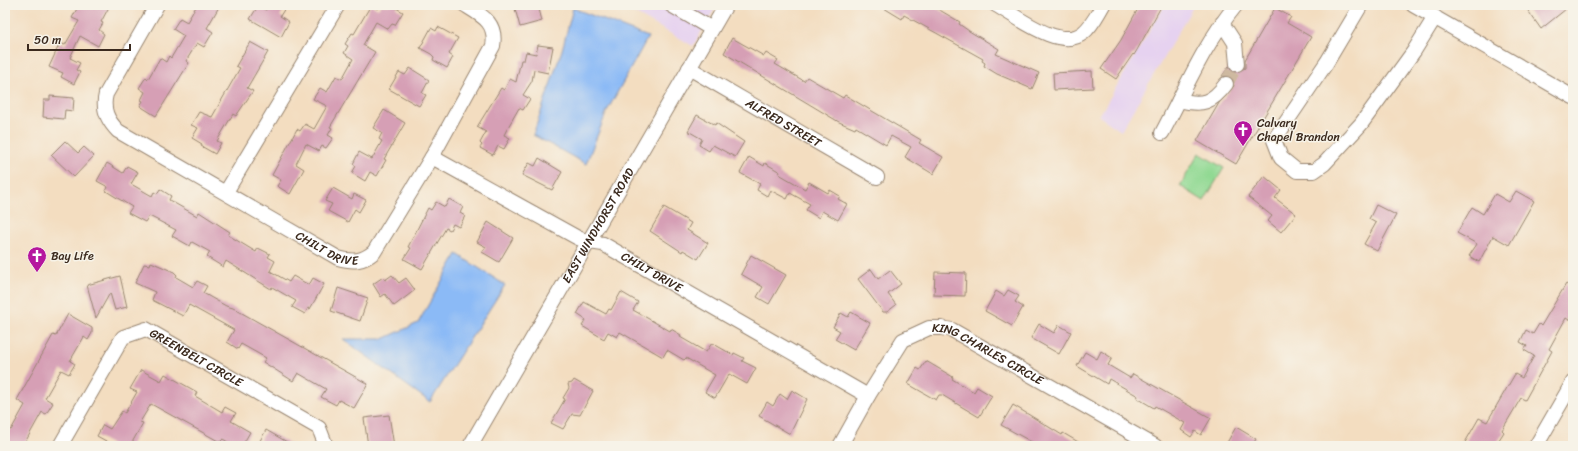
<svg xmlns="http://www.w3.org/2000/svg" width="1578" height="451" viewBox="0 0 1578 451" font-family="Sriracha,sans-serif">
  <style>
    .built { fill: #e6d2f0 }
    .green { fill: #91d993; stroke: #668258 }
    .water { fill: #8bbaf6; stroke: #63728a }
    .building { fill: #d69fb5 }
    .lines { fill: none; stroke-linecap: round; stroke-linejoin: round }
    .minor-tunnel { stroke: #ceb9a0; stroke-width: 14; stroke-dasharray: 14 7; stroke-linecap: butt }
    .minor-casing { stroke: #97846f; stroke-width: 16 }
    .minor { stroke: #fff; stroke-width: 14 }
    .labels { text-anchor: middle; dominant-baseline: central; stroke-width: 3; stroke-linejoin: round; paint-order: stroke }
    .street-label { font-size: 12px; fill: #3b2a1e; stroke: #f7f3e8 }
    .poi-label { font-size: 12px; fill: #3b2a1e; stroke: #f7f3e8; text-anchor: start }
  </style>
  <rect width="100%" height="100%" fill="#f7f3e8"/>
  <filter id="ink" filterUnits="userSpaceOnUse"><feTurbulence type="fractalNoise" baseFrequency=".025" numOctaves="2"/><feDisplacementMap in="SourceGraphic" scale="8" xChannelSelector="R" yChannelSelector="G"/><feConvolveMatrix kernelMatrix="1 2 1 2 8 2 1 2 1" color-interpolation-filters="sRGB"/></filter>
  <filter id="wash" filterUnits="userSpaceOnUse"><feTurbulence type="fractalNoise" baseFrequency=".012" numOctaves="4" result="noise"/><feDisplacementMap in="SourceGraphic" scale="16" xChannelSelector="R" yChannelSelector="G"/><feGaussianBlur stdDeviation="0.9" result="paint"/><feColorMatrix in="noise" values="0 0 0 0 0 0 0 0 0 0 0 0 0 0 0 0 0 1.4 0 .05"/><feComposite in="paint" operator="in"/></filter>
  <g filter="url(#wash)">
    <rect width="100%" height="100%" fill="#f3ddc0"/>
    <g class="built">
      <path d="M620 5H717L693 46Z"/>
      <path d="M1165 5H1194L1121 131 1099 116Z"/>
    </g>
    <path class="green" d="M1199 153 1224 168 1204 201 1180 186Z"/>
    <g class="water">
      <path d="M573 8 648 37 607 111 586 164 533 135 562 50Z"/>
      <path d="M457 254 505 285 430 402 343 339H383L418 323Z"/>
    </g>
    <g id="blocks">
      <g class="building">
        <path d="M79 5H110L101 22 103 23 99 30 104 34 98 46 80 36 70 58 80 63 76 70 80 72 74 84 61 77 63 73 49 67 60 43 65 45 79 21 72 18Z"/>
        <path d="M197 5H220L207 28 213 32 204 47 197 43 186 61 189 63 156 116 140 106 143 101 141 100 145 92 139 88 146 77 148 79 160 58 166 62 169 56 171 58 184 36 173 29 180 18 187 22Z"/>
        <path d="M269 5H287L280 16 289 22 281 37 250 19 258 6 266 10Z"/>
        <path d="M371 5 378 9 381 5H398L396 8 403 12 395 25 392 24 388 29 376 22 363 45 375 52 330 127 332 128 328 135 333 138 326 148 322 146 319 151 306 144 296 164 304 169 290 194 277 186 281 180 272 175 297 129 300 131 305 124 314 129 327 106 313 99 320 88 327 92 336 76 342 79 353 59 344 53 348 46 345 44 352 33 354 34Z"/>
        <path d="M514 5H538L542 21 520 27Z"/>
        <path d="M879 5H931L960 22 959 24 969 31 999 49 996 54 1039 73 1032 89 997 74 984 66 985 63 982 61 983 59 904 15 902 19Z"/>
        <path d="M1140 5H1162L1137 50 1134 55 1133 54 1116 79 1101 69 1121 40Z"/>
        <path d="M1524 5H1571L1541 29Z"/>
        <path d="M1275 8 1291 17 1287 23 1311 37 1236 164 1197 141 1219 103 1234 86 1231 77 1222 76 1229 66 1233 72H1237L1245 68V60Z"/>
        <path d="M438 27 458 38 449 54 453 57 447 68 433 60 434 57 431 54 420 48 431 28 436 31Z"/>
        <path d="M732 38 764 56 766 53 778 60 775 64 804 81 807 77 843 98 845 95 921 140 919 143 943 157 933 174 905 157 911 147 891 136 886 145 856 127 855 129 839 122 724 53Z"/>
        <path d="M250 42 268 52 247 88 253 91 236 116 233 114 217 141 221 143 215 154 201 146 202 144 192 138 198 128 191 125 199 112 212 117 240 68 236 66Z"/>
        <path d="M538 45 553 47 548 73 534 70 532 81 523 95 530 99 523 110 519 108 507 129 504 135 510 138 504 149 498 146 493 155 480 148 482 145 480 143 486 132 477 127 501 88 504 90 510 79 516 82 521 60H524L526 52 536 54Z"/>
        <path d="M410 68 429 80 422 93 426 95 419 106 389 89 399 72 405 75Z"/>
        <path d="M1092 71 1093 88 1054 90 1053 73Z"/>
        <path d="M50 96 74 98 73 111 65 110 64 119 43 117 44 100H50Z"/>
        <path d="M384 110 405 123 384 159 386 160 377 176 370 172 365 181 352 173 356 166 353 164 359 152 372 159 382 141 379 139 382 133 373 128Z"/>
        <path d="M697 115 715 125 716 123 744 142 735 157 713 145 709 151 699 145 702 139 688 131Z"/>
        <path d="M65 141 78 153 84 147 94 156 74 177 51 155Z"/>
        <path d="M749 157 764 166 765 163 780 172 779 174 805 189 809 182 828 193 830 190 840 196 838 199 847 204 838 220 822 211 819 218 806 210 810 204 790 193 787 199 770 190 767 196 757 190 760 184 740 173Z"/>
        <path d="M539 158 562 172 552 190 522 175 529 163 535 166Z"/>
        <path d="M107 163 123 173 127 166 138 172 131 184 152 196 154 192 157 194 160 189 171 196 169 200 197 216 199 212 230 232 228 235 256 252 258 248 270 254 268 257 275 261 270 271 289 282 293 276 309 285 313 278 324 284 310 309 308 308 305 314 292 307 296 301 272 287 271 289 226 261 223 267 207 257 210 252 192 242 190 246 172 236 176 230 157 220 149 216 145 222 128 213 132 207 106 191 108 187 97 181Z"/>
        <path d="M1264 176 1281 190 1275 198 1296 214 1281 232 1268 221 1272 216 1248 197Z"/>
        <path d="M333 188 352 199 354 194 366 200 359 212 355 209 348 222 328 211 332 204 325 201Z"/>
        <path d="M1516 191 1534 201 1509 245 1493 236 1479 262 1469 256 1477 244 1457 233 1472 207 1483 214 1495 194 1509 202Z"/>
        <path d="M449 199 463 207 460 213 465 216 459 227 453 224 450 230 446 228 422 269 404 259 411 248 408 247 428 208 431 210 436 202 445 207Z"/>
        <path d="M1376 205 1396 215 1377 251 1364 244 1376 223 1369 219Z"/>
        <path d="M664 207 691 223 687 230 708 243 698 259 683 250 682 252 650 231Z"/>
        <path d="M488 222 513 238 499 262 482 252 486 247 477 242Z"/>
        <path d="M751 255 786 275 769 304 757 297 763 287 741 274Z"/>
        <path d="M151 262 174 272 177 275 176 277 193 287 197 281 207 286 203 293 226 306 233 308 368 384 354 408 339 400 336 405 321 397 326 389 298 373 293 381 263 362 266 358 241 344 238 349 227 342 234 330 189 305 183 316 152 300 155 292 135 283 144 264 150 265Z"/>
        <path d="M871 269 878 279 890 270 901 284 888 294 896 305 887 312H883L858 279Z"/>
        <path d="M935 272 966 273 965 296 934 295Z"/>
        <path d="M392 275 399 283 406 278 415 290 394 306 385 294 381 297 373 284 383 277 385 280Z"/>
        <path d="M120 276 127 307 115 310 110 293 96 318 87 285Z"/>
        <path d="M1566 284 1573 288V312L1569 320 1566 318 1549 349 1552 351 1525 400 1521 398 1502 430 1504 432 1495 446H1463L1479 418 1487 422 1515 374 1522 378 1534 356 1524 350 1527 346 1520 342 1526 330 1533 334 1539 324 1541 326Z"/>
        <path d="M338 288 368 298 360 321 331 311Z"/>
        <path d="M1008 290 1019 296 1015 302 1023 307 1012 326 985 311 996 291 1004 296Z"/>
        <path d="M621 292 638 302 633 310 670 331 671 329 681 335 680 337 706 352 712 343 733 355 734 353 744 358 742 361 756 368 747 384 729 374 715 398 705 392 715 375 686 358 684 360 667 350 663 357 620 332 617 337 608 332 604 339 582 326 586 320 577 314 584 302 606 314 609 309 611 310Z"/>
        <path d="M851 312 870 323 854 350 835 339 840 331 833 327 841 313 848 317Z"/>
        <path d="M68 314 92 328V333L88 340 84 337 70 361 75 364 69 374 61 370 45 398 53 403 46 414 42 412 23 446H5V427L11 430 25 405 17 400 53 335 56 336Z"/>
        <path d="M1039 324 1054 333 1059 325 1071 332 1059 354 1031 338Z"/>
        <path d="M1101 351 1112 358 1108 365 1130 378 1133 374 1211 418 1201 435 1195 431 1191 437 1181 430 1185 423 1155 406 1154 408 1137 398 1138 396 1109 379 1107 384 1077 366 1085 352 1097 359Z"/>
        <path d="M926 361 953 377 952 379 974 392 977 387 992 396 979 417 942 395H939L936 400 908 384 917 368 920 370Z"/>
        <path d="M141 370 161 381 165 374 197 392 195 396 222 412 225 407 236 413 231 421 250 432 242 446H234L223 439 220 442 151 404 140 422 143 423 130 446H115L97 436 103 425 110 429 122 411 125 413 137 392 130 389Z"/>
        <path d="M574 380 593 391 580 415 572 414 563 429 551 423 565 399 563 398 569 388 568 384 572 383Z"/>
        <path d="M792 390 807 399 790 434 759 416 767 402 773 406 780 394 787 399Z"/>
        <path d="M1013 405 1062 435 1063 433 1085 446H1039L1001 425Z"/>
        <path d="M389 415 394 446H368L364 418Z"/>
        <path d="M1236 427 1256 439 1252 446H1225Z"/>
        <path d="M266 430 294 446H257Z"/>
      </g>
    </g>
  </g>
  <g filter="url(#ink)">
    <use href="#blocks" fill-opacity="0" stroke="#97846f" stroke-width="1"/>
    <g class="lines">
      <path class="minor-tunnel" d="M1226 84 1237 64"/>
      <g class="minor-casing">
        <g id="minor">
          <path id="s1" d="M157 5 106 94C102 109 107 120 118 131L338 258C353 262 362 262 374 252L432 157 493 46C497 23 483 16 465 5"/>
          <path d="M671 5 712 29"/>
          <path d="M996 5C1018 17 1060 51 1083 33 1092 26 1097 15 1103 5"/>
          <path d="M1361 5 1327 62 1274 140 1281 158 1297 171H1314L1324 164 1361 124 1414 51 1435 17"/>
          <path d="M1413 5 1573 97"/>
          <path d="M1222 23 1235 43 1237 64"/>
          <path id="s2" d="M689 68 877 177"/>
          <path d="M1179 100C1202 106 1212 103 1226 84"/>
          <path d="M1162 133C1185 90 1204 44 1236 5"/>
          <path id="s3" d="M432 157 578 238 589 242 603 244 868 396"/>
          <path d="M226 192 338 5"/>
          <path id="s4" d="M60 446 123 337 146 329 319 428 326 446"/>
          <path id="s5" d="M470 446 726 5"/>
          <path id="s6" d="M840 446 868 396 903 340 929 328H941L952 330 1155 446"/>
          <path d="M1536 446 1573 382"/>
        </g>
      </g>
      <use href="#minor" class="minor"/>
    </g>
  </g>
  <defs>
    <g id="church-pin" transform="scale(1)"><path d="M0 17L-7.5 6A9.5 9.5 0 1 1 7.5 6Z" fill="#b5179e" stroke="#f7f3e8"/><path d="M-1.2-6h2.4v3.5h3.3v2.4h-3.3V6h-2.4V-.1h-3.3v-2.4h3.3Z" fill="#fff"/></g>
  </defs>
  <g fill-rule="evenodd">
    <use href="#church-pin" x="1243" y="130"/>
    <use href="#church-pin" x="37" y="256"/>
  </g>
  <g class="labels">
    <g class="street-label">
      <text stroke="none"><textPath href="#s2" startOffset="109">ALFRED STREET</textPath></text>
      <text stroke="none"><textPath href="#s5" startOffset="255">EAST WINDHORST ROAD</textPath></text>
      <text stroke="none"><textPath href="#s1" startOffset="384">CHILT DRIVE</textPath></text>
      <text stroke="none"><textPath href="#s3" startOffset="249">CHILT DRIVE</textPath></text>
      <text stroke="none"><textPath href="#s4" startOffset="208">GREENBELT CIRCLE</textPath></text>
      <text stroke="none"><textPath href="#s6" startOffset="217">KING CHARLES CIRCLE</textPath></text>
    </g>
    <g class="poi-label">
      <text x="1257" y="123">Calvary<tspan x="1257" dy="14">Chapel Brandon</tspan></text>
      <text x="51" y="256">Bay Life</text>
    </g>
  </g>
  <rect width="1578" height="451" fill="none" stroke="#f7f3e8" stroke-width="20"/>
  <path d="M28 44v6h102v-6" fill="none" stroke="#3b2a1e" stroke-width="2"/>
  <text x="34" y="44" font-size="12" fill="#3b2a1e" stroke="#f7f3e8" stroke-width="3" paint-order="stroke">50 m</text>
</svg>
